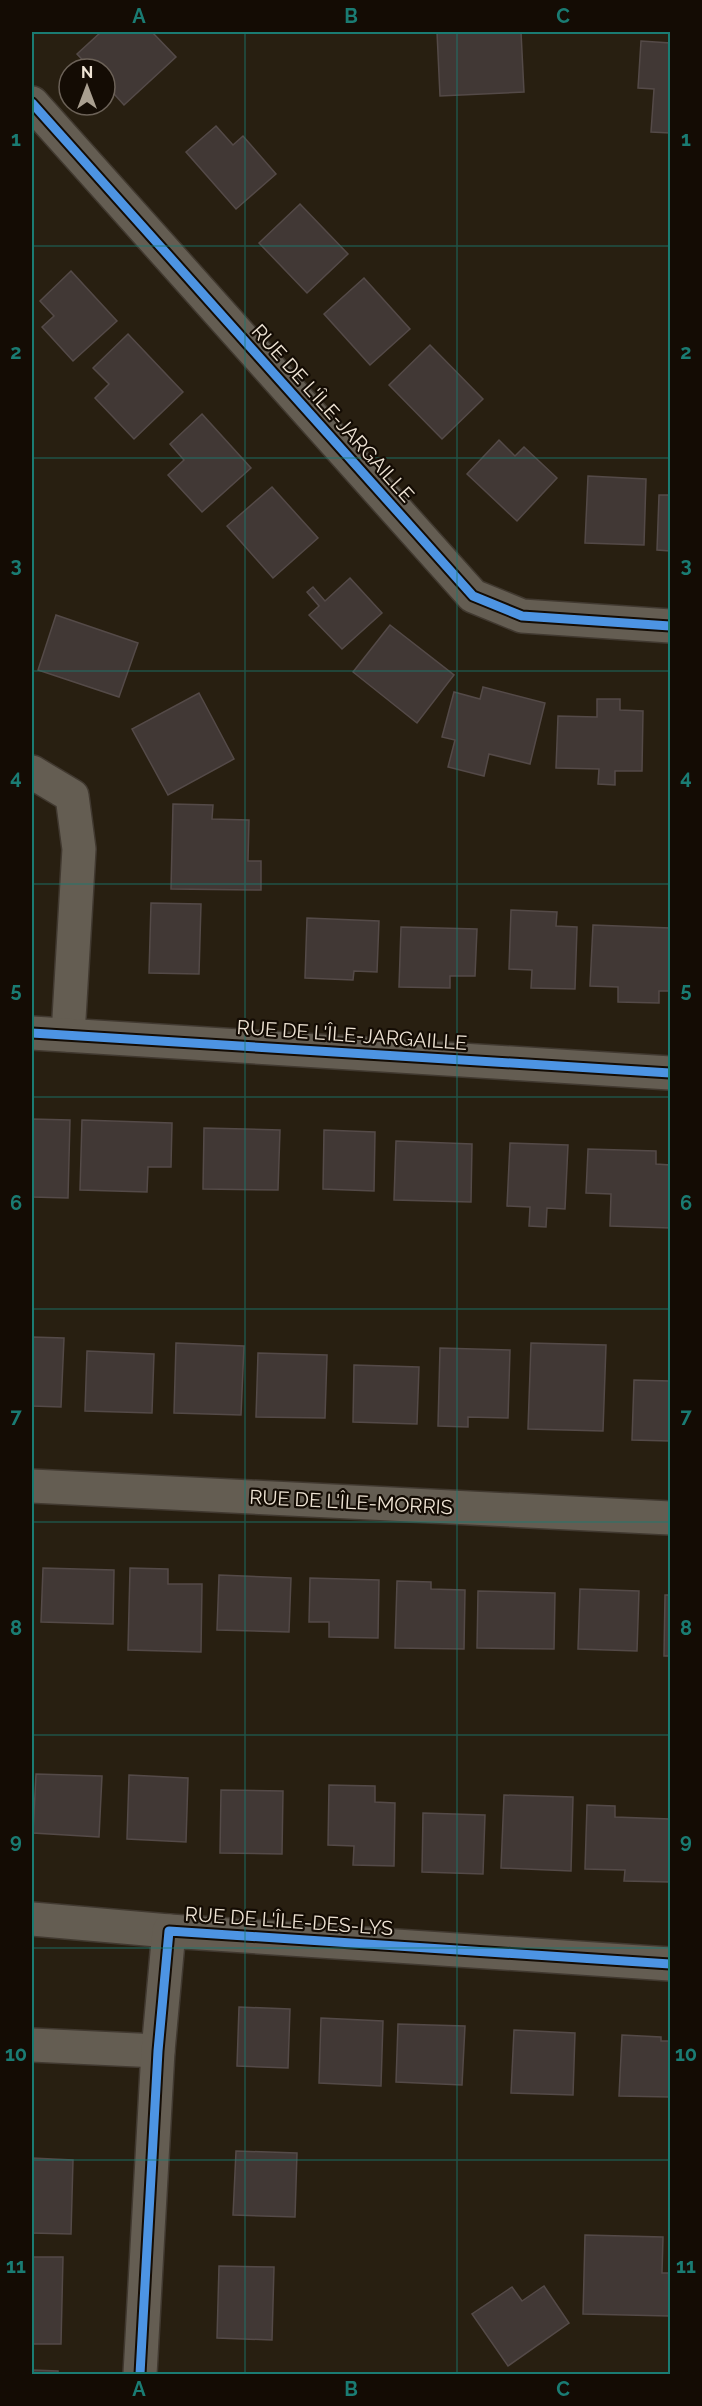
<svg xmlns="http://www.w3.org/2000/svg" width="702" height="2406" viewBox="0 0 702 2406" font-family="Raleway,sans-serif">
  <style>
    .building { fill: #413835; stroke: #544a48; stroke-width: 1.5 }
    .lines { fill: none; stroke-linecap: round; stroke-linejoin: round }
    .street-casing { stroke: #413930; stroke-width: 36 }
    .street { stroke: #645d52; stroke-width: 33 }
    .cycleway-casing { stroke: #140c04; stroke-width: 13 }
    .cycleway { stroke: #4d94e3; stroke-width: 9 }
    .grid { fill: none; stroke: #1a7c73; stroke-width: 1.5; stroke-opacity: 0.55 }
    .labels { text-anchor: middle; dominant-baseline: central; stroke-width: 4.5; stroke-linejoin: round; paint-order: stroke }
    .street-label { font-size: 20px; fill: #efe4d5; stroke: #140c04 }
    .neatline { fill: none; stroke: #1a7c73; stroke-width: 2 }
    .grid-label { font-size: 20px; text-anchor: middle; font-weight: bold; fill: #1a7c73 }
  </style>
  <rect width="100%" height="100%" fill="#281f11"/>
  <g class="building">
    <path d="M101 32H152L176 57 124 105 105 84V69H91L77 54Z"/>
    <path d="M437 32H521L524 92 440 96Z"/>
    <path d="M641 41 670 43V133L651 132 654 89 638 88Z"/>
    <path d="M216 126 233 145 243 136 276 174 236 209 186 152Z"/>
    <path d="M300 204 348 254 307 293 259 243Z"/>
    <path d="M71 271 117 321 73 361 42 327 54 316 40 301Z"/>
    <path d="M364 278 410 329 370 365 324 314Z"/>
    <path d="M128 334 183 392 134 439 95 398 109 384 93 368Z"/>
    <path d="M430 345 483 399 442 439 389 385Z"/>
    <path d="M202 414 251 468 202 512 168 475 184 460 170 444Z"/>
    <path d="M499 440 515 456 524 447 557 478 517 521 467 474Z"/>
    <path d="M588 476 646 479 644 545 585 543Z"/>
    <path d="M272 487 318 538 273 578 227 526Z"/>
    <path d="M659 495H670V551L657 550Z"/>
    <path d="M350 578 382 613 342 649 309 615 319 606 307 592 313 587 325 601Z"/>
    <path d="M56 615 138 643 119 697 38 670Z"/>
    <path d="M390 625 454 675 417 723 353 672Z"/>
    <path d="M483 687 545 703 530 764 489 754 484 776 448 767 455 740 442 737 454 692 480 699Z"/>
    <path d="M199 693 234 759 168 795 132 729Z"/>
    <path d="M597 699H620V710L643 711 642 771H615V785L598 784 599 769 556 768 558 716 597 717Z"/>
    <path d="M173 804 213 805 212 819 249 820 248 861H261V890L171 889Z"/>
    <path d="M151 903 201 904 199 974 149 973Z"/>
    <path d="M511 910 557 912 556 926 577 927 575 989 531 988 532 970 509 969Z"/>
    <path d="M307 918 379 921 377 972 354 971 353 980 305 978Z"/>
    <path d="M593 925 670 928V991H659V1003L618 1002V987L590 986Z"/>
    <path d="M401 927 477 929 475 976H450V988L399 987Z"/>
    <path d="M32 1119 70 1120 68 1198 32 1197Z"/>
    <path d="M82 1120 172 1123 171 1167H148L147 1192 80 1190Z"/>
    <path d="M204 1128 280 1130 278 1190 203 1189Z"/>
    <path d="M324 1130 375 1132 374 1191 323 1189Z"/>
    <path d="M396 1141 472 1144 471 1202 394 1200Z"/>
    <path d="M510 1143 568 1145 565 1209 547 1208 546 1227 529 1226 530 1207 507 1206Z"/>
    <path d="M588 1149 656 1151V1164L670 1165V1228L610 1226 611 1194 586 1193Z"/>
    <path d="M32 1337 64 1338 61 1407 32 1406Z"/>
    <path d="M176 1343 244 1346 241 1415 174 1413Z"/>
    <path d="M531 1343 606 1345 603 1431 528 1429Z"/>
    <path d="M440 1348 510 1350 508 1418 468 1417V1427L438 1426Z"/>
    <path d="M87 1351 154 1354 152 1413 85 1411Z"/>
    <path d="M258 1353 327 1355 325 1418 256 1417Z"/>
    <path d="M354 1365 419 1367 417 1424 353 1422Z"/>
    <path d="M634 1380 670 1381V1441L632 1440Z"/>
    <path d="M43 1568 114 1570 113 1624 41 1622Z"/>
    <path d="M130 1568 168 1569V1584H202L201 1652 128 1650Z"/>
    <path d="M219 1575 291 1578 289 1632 217 1630Z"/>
    <path d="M310 1578 379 1580 378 1638 329 1637V1622H309Z"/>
    <path d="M397 1581 431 1582V1589L465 1590 464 1649 395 1648Z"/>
    <path d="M580 1589 639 1591 637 1651 578 1649Z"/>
    <path d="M478 1591 555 1593 554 1649 477 1648Z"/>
    <path d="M665 1595H670V1656H664Z"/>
    <path d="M36 1774 102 1776 99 1837 33 1833Z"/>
    <path d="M129 1775 188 1778 186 1842 127 1839Z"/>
    <path d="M329 1785 375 1786V1802L395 1803 394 1866 353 1865 354 1846 328 1845Z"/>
    <path d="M221 1790 283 1791 282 1854 220 1853Z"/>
    <path d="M504 1795 573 1797 571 1871 501 1868Z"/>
    <path d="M587 1805 615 1806V1817L670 1819 669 1882 624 1881 625 1870 585 1869Z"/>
    <path d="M423 1813 485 1815 483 1874 422 1872Z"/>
    <path d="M239 2007 290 2009 288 2068 237 2066Z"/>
    <path d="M321 2018 383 2021 381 2086 319 2083Z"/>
    <path d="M398 2024 465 2026 462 2085 396 2082Z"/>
    <path d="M514 2030 575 2033 573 2095 511 2093Z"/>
    <path d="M622 2035 661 2037V2041H670V2097L619 2096Z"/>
    <path d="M236 2151 297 2153 295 2217 233 2215Z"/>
    <path d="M32 2158 73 2160 71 2234 32 2233Z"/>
    <path d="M585 2235 663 2237 662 2273H670L669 2316 583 2314Z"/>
    <path d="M32 2257H63L61 2344H32Z"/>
    <path d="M219 2266 274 2267 272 2340 217 2338Z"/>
    <path d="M544 2286 569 2323 508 2366 472 2314 512 2287 522 2301Z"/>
    <path d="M32 2370 58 2371V2374H32Z"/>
  </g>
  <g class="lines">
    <g class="street-casing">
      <g id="street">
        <path d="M32 103 473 596 522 616 670 626"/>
        <path d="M32 772 72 796 79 849 68 1035"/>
        <path d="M32 1033 670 1073"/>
        <path d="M32 1486 670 1518"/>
        <path d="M32 1919 169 1931"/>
        <path d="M32 2045 158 2051"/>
        <path d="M140 2374 158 2051 169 1931 670 1964"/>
      </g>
    </g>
    <use href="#street" class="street"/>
    <g class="cycleway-casing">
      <g id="cycleway">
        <path d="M32 103 473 596 522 616 670 626"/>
        <path d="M32 1033 670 1073"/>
        <path d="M140 2374 158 2051 169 1931 670 1964"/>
      </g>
    </g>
    <use href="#cycleway" class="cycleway"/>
  </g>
  <path class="grid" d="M245 32V2374M457 32V2374M32 246H670M32 458H670M32 671H670M32 884H670M32 1097H670M32 1309H670M32 1522H670M32 1735H670M32 1948H670M32 2160H670"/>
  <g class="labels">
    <g class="street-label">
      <text transform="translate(333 413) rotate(48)">RUE DE L'ÎLE-JARGAILLE</text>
      <text transform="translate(352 1035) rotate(4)">RUE DE L'ÎLE-JARGAILLE</text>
      <text transform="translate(351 1502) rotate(3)">RUE DE L'ÎLE-MORRIS</text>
      <text transform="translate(289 1921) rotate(4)">RUE DE L'ÎLE-DES-LYS</text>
    </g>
  </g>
  <rect width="702" height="2406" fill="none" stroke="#140c04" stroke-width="66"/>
  <g transform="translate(87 87)"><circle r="28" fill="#140c04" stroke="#6c6258" stroke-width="1.5"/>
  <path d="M0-4.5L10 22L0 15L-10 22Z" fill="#a99f90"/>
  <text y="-9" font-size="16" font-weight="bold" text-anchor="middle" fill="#efe4d5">N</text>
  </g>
  <rect x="33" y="33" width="636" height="2340" class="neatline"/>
  <g class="grid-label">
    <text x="139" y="23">A</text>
    <text x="351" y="23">B</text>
    <text x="563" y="23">C</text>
    <text x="16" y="146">1</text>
    <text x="686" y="146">1</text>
    <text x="16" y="359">2</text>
    <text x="686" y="359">2</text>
    <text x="16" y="572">3</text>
    <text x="686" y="572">3</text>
    <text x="16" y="784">4</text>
    <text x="686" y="784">4</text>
    <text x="16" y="997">5</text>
    <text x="686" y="997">5</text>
    <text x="16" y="1210">6</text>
    <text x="686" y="1210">6</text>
    <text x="16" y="1423">7</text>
    <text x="686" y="1423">7</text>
    <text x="16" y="1635">8</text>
    <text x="686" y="1635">8</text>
    <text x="16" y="1848">9</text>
    <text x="686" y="1848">9</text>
    <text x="16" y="2061">10</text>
    <text x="686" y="2061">10</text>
    <text x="16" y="2273">11</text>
    <text x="686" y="2273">11</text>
    <text x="139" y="2396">A</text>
    <text x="351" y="2396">B</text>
    <text x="563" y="2396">C</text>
  </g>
</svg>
